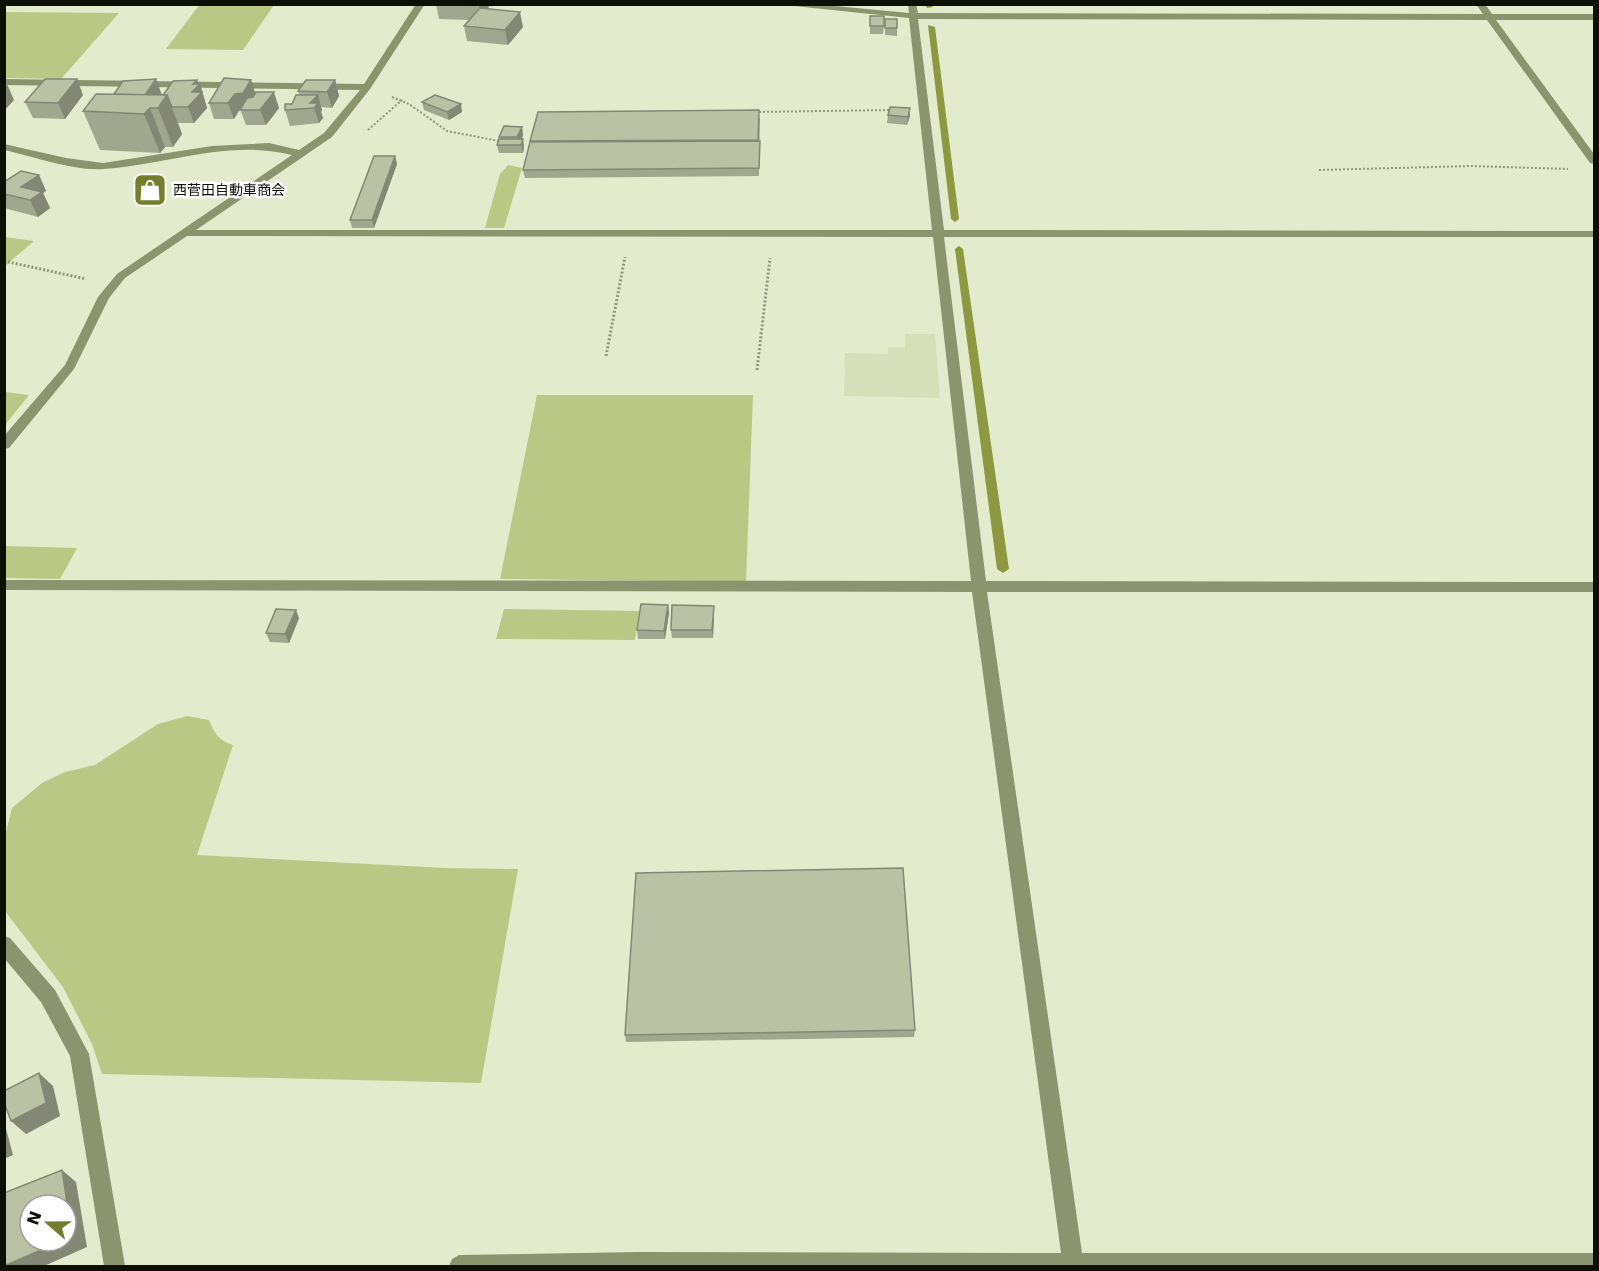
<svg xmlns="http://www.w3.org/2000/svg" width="1599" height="1271" viewBox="0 0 1599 1271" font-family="'DejaVu Sans','Noto Sans JP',sans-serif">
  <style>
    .built { fill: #d7dfba }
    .green { fill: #bac785 }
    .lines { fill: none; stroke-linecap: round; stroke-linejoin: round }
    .stream { fill: #8c9940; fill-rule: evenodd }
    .path-far1 { stroke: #90957e; stroke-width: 2; stroke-dasharray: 2 2; stroke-linecap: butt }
    .path { stroke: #90957e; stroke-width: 3; stroke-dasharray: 2 2; stroke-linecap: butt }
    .minor { fill: #8c936f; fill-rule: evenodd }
    .wall { fill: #a1a68e }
    .shaded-wall { fill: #838774 }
    .building { fill: #bbc1a5; stroke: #838774; stroke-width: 1.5 }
    .labels { text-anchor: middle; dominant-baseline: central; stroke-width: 5; stroke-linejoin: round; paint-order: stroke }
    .far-poi-label { font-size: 14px; fill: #0d0f05; stroke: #fff; text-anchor: start }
  </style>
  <rect width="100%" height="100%" fill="#e4ebcd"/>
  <path class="built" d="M905 334H935L940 398 844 396 845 353 888 354V347H905Z"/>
  <g class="green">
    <path d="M200 4H274V5L243 50 166 49Z"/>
    <path d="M5 12 119 13 61 79 5 78Z"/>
    <path d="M508 165 522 168 504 228H485L500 174Z"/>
    <path d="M5 237 34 241 5 266Z"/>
    <path d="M5 392 29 395 5 425 4 392Z"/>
    <path d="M537 395H753L746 582 500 579Z"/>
    <path d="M5 546 77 548 60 579 5 578Z"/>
    <path d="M504 609 639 611 635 640 496 639Z"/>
    <path d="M187 716 209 720C214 733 219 741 233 745L197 855 445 868 518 869 481 1083 102 1074 92 1044 63 987 5 911V836L12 808 42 783 65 772 95 765 158 724Z"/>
  </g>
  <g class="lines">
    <g class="stream">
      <path d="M925 4H933V7L927 8Z"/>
      <path d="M928 25 935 27 959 219 955 222 951 219Z"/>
      <path d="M959 246 963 249 1009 569 1003 573 997 569 955 249Z"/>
    </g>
    <g class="path-far1">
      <path d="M392 97 409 104 447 131 499 141"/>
      <path d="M755 112 892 110"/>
      <path d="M368 130 402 100"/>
      <path d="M1319 170 1471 166 1568 169"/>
    </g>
    <g class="path">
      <path d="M4 261 86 279"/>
      <path d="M606 356 625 257"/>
      <path d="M757 370 770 258"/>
    </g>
    <g class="minor">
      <path d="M416 4H425L370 89 332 137 196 230H932L909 18 775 4H814L909 13 908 4H916L918 13 1483 14 1476 4H1485L1492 14H1594V20H1496L1594 154V164L1590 163 1487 20 918 19 944 230 1594 231V237H944L986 581 1594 582V592H987L1082 1253H1594V1266H449L452 1259 459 1255 638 1252 1061 1253 972 592 4 590V580L971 581 933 237 187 236 125 278 109 298 74 369 9 448 4 449V436L65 365 98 297 117 274 292 155C229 139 167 165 104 169 72 171 36 157 4 150V144L66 158 103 163 212 146 269 143 299 150 324 133 360 90 4 85V79L364 84Z"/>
      <path d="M4 936 10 938 55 990 89 1054 125 1266H104L70 1056 41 1002 4 958Z"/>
    </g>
  </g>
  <g class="wall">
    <path d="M436 4H490L488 9 523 27 508 45 467 41 464 26 469 20 439 19Z"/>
    <path d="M870 16 884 26 883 34H870Z"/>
    <path d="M885 19 897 28V36L885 35Z"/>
    <path d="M197 80 198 84H200L207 108 194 123H178L182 134 173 147H165L160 153 100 150 83 111 162 95Z"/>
    <path d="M335 80 339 96 332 108 321 107 322 110 321 112 323 118 319 123 290 126 285 110 292 104 299 95 298 91Z"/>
    <path d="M256 93 279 108 266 125H246L240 109 234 119H214L209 103Z"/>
    <path d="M83 95 65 119 33 118 25 102Z"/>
    <path d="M422 102 462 112 449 120 424 110Z"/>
    <path d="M888 115 910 116 907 125 887 123Z"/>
    <path d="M760 118 759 176 525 178 523 170 530 141Z"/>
    <path d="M522 127 523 135 522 139H523L524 147 523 153H499L497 145 499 137Z"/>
    <path d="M395 156 397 164 374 228H352L350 220Z"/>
    <path d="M39 175 46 191 43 193 50 208 38 217 4 208V182Z"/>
    <path d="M668 605 669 613 665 639H638L637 630Z"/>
    <path d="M714 606V614L713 638H672L671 630Z"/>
    <path d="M299 618 289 643 270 642 266 633Z"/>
    <path d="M915 1030 914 1037 626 1042 625 1035Z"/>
  </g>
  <g class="shaded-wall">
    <path d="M480 4H490L482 20 479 5Z"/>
    <path d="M520 12 523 27 508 45 505 30Z"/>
    <path d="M77 79 83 95 65 119 58 103Z"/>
    <path d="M156 79 162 95 150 108 165 147 160 153 144 114 136 107Z"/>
    <path d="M197 80 199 85 200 84 207 108 194 123 188 107 192 92 193 84Z"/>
    <path d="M251 80 256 95 240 109 234 119 228 103 235 94Z"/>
    <path d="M335 80 339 96 332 108 327 92Z"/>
    <path d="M7 84 14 100 4 111V87Z"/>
    <path d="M274 92 279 108 266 125 260 110Z"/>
    <path d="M167 95 182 134 173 147 158 108Z"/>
    <path d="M318 95 322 110 321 112 323 118 319 123 314 108 310 103Z"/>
    <path d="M461 104 462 112 449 120 447 112Z"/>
    <path d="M910 108V116L907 125 908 117Z"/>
    <path d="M522 127 523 135 519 145 517 137Z"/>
    <path d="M523 139 524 147 523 153 521 145Z"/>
    <path d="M395 156 397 164 374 228 372 220Z"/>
    <path d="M39 175 46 191 43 193 50 208 38 217 30 200 21 187Z"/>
    <path d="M668 605 669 613 665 639 664 631Z"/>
    <path d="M714 606V614L713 638 712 630Z"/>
    <path d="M296 610 299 618 289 643 285 634Z"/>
    <path d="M39 1073 53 1086 60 1116 26 1134 11 1121Z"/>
    <path d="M4 1121 13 1155 4 1159Z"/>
    <path d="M62 1170 76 1182 87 1247 44 1266H4L62 1241H66Z"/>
  </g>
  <g class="building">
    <path d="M480 8 520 12 505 30 464 26Z"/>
    <rect x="870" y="16" width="14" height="10"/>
    <rect x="885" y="19" width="12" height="9"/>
    <path d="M224 78 251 80 243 93 235 94 228 103H209Z"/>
    <path d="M45 79H77L58 103 25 102Z"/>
    <path d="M156 79 145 95 114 94 123 81Z"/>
    <path d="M197 80 193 84H200L192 92H202L188 107H172L167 95H163L173 81Z"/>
    <path d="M306 80H335L327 92 298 91Z"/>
    <path d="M256 92H274L260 110H240L247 98 253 97Z"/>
    <path d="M96 94 167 95 158 108H150L144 114 83 111Z"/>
    <path d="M296 95H318L310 103H318L314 108 285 110V104H292Z"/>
    <path d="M435 95 461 104 447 112 422 102Z"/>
    <path d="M890 107 910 108 908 117 888 115Z"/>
    <path d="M759 110 758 140 530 141 538 112Z"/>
    <path d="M504 126 522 127 517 137H499Z"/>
    <path d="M499 139H523L521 145H497Z"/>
    <path d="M760 141 759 168 523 170 530 142Z"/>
    <path d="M374 156H395L372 220H350Z"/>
    <path d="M21 171 39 175 21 187 42 192 30 200 4 194V182Z"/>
    <path d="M641 604 668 605 664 631 637 630Z"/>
    <path d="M672 605 714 606 712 630H671Z"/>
    <path d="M276 609 296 610 285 634 266 633Z"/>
    <path d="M903 868 915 1030 625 1035 636 873Z"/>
    <path d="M39 1073 46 1103 11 1121 4 1102V1091Z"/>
    <path d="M62 1170 72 1236 66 1239V1205H30V1241H62L4 1266V1193Z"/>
  </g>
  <defs>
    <g id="shop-square" transform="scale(1.725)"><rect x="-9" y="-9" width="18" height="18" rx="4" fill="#727e2b" stroke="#fff"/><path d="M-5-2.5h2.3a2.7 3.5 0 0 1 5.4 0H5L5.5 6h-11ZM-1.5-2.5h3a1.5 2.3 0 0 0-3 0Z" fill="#fff"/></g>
  </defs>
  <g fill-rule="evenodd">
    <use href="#shop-square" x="150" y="190"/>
  </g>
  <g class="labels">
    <g class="far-poi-label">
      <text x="173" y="190">西菅田自動車商会</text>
    </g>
  </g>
  <rect width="1599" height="1271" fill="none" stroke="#0d0f05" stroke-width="12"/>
  <g transform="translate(48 1223) rotate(290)"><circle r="28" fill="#ffffff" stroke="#9e9f9b" stroke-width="1.5"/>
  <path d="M0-4.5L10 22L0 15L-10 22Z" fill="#727e2b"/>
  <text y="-9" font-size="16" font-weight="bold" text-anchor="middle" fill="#0d0f05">N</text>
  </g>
</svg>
